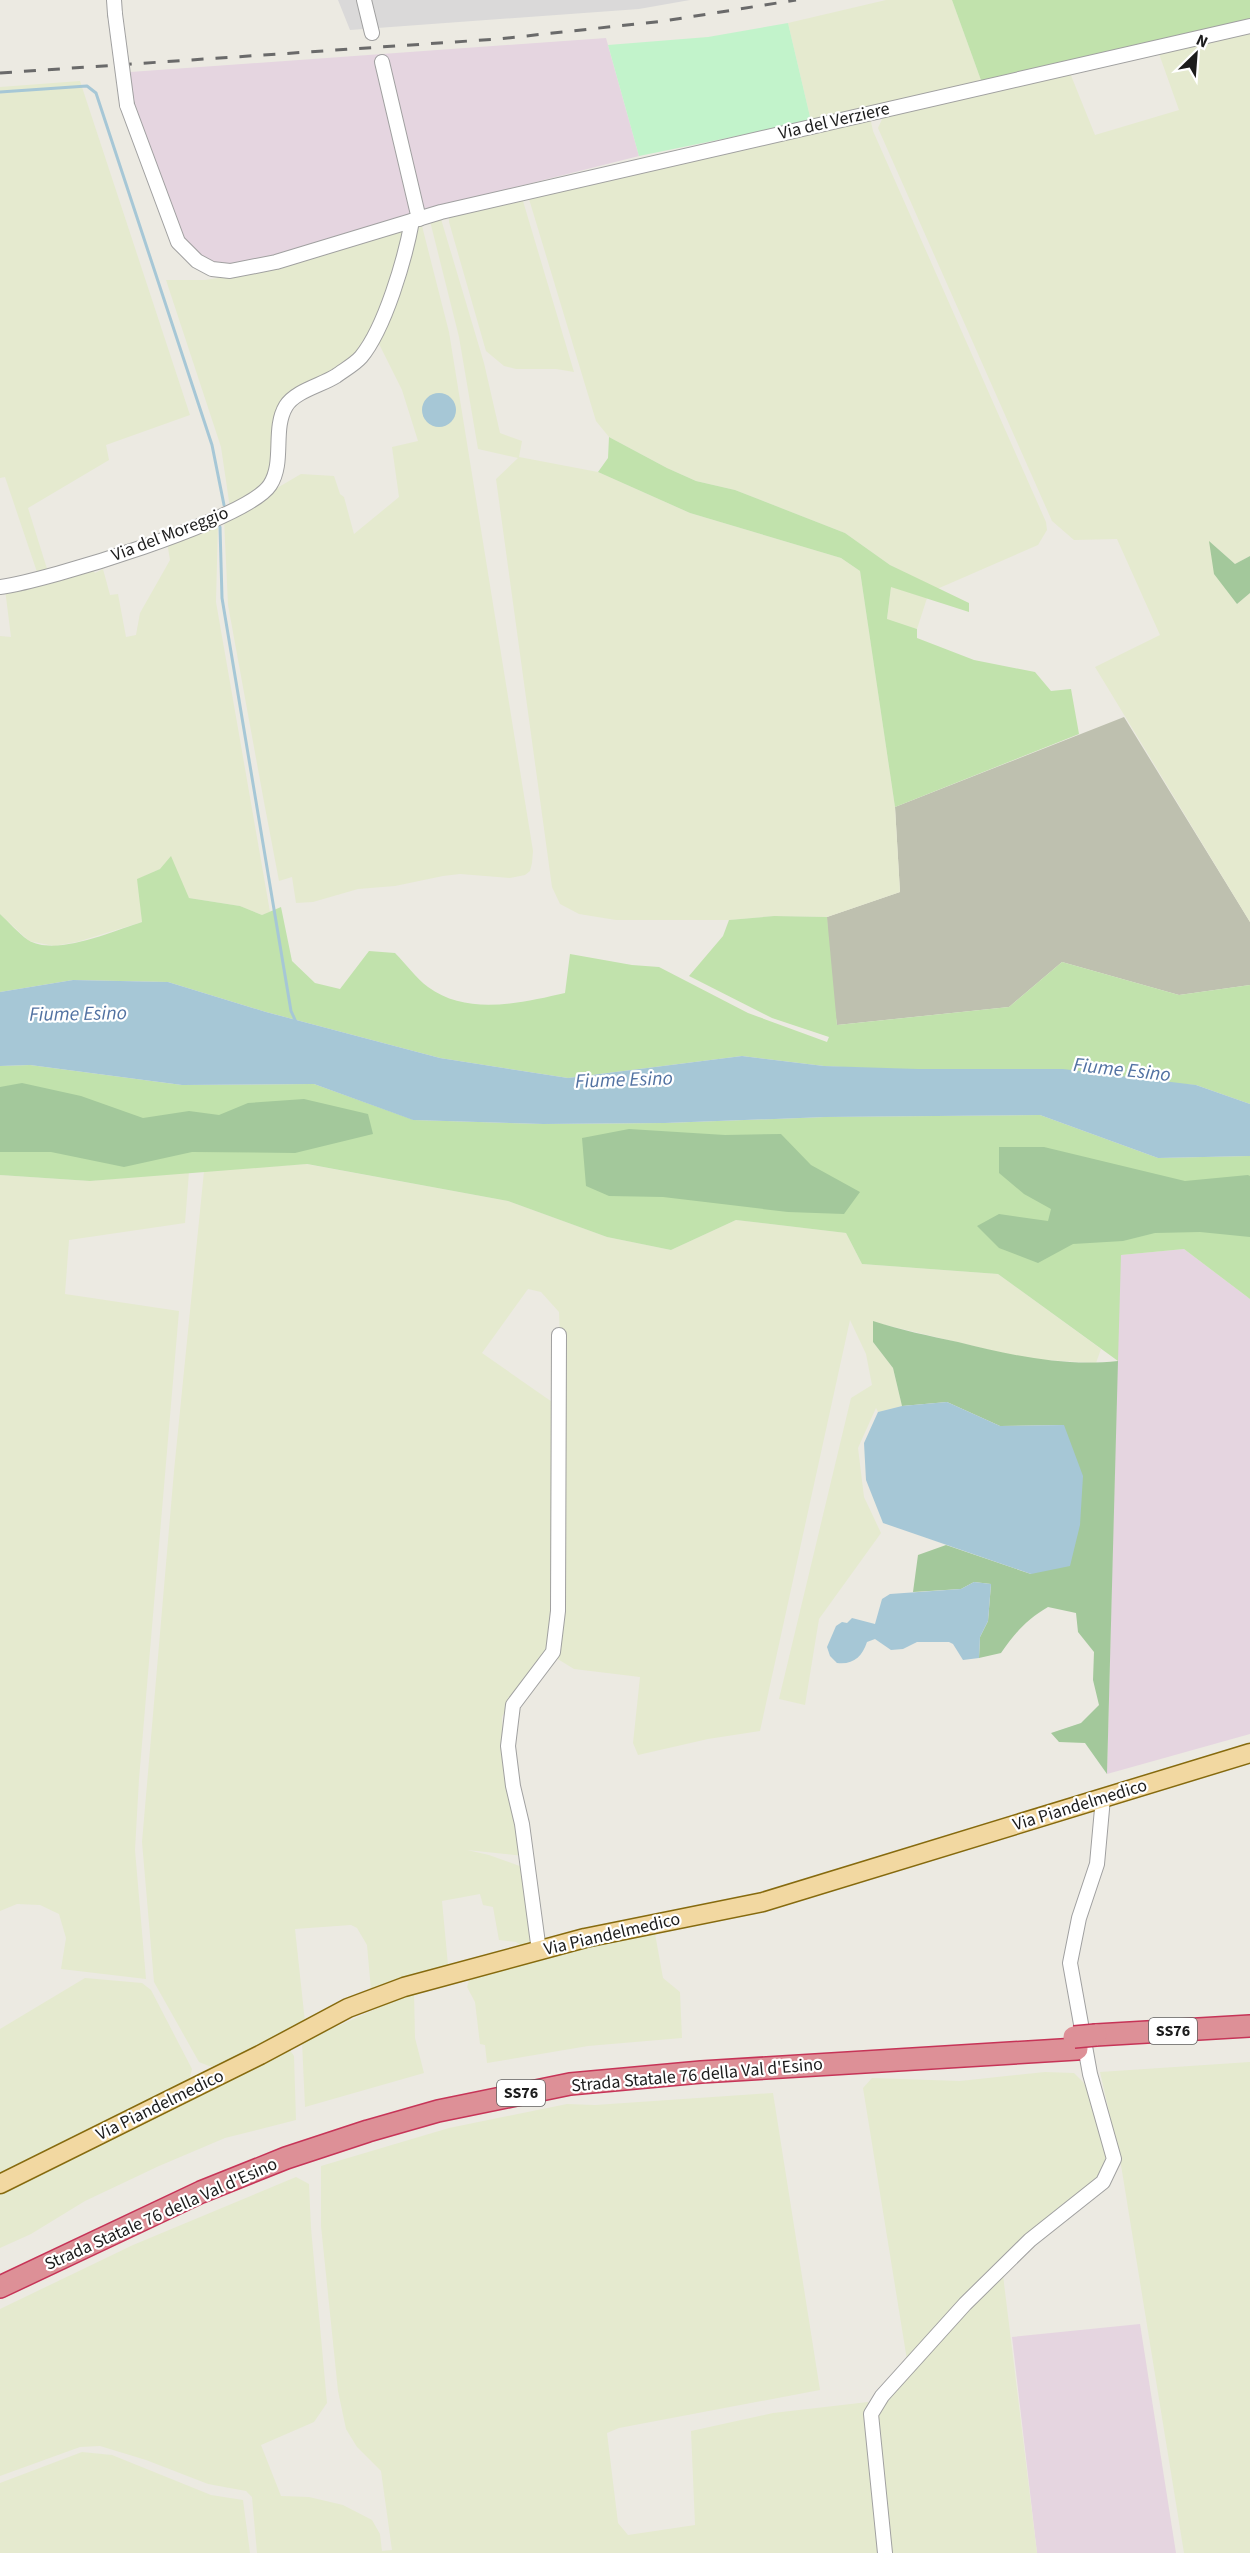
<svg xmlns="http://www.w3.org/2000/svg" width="1250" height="2553" viewBox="0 0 1250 2553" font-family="'Source Sans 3',sans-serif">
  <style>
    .residential { fill: #dad9d9 }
    .industrial { fill: #e5d5e0 }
    .construction { fill: #bec0af }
    .farmland { fill: #e5eacf }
    .grass { fill: #c1e2ac }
    .forest { fill: #a3c89b }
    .park { fill: #c2f3cb }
    .water { fill: #a6c7d6 }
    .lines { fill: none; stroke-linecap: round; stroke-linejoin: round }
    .stream { stroke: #a6c7d6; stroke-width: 3 }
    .minor-casing { stroke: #a0a0a0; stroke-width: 16 }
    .major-casing { stroke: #866a0e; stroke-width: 21 }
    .highway-casing { stroke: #c63457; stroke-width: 24 }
    .minor { stroke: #fff; stroke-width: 14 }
    .major { stroke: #f2d8a1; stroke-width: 18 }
    .highway { stroke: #dd9097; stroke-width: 21 }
    .rail { stroke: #6a6a6a; stroke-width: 3; stroke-dasharray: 12 12; stroke-linecap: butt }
    .minor-bridge-casing { stroke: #a0a0a0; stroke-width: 16; stroke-linecap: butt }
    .highway-bridge-casing { stroke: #c63457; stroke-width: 24; stroke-linecap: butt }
    .minor-bridge { stroke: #fff; stroke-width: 14 }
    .highway-bridge { stroke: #dd9097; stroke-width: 21 }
    .labels { text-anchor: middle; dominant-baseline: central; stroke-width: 4.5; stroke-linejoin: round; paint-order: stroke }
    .shield { fill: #fff; stroke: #606060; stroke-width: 1.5 }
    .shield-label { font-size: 16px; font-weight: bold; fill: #1c1c1c }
    .street-label { font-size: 18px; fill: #1c1c1c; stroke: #fff }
    .water-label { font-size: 20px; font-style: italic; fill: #5272a2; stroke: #fff }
  </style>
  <rect width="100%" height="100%" fill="#eceae2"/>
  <path class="residential" d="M338 0H690L639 9 350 30Z"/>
  <g class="industrial">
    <path d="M606 38 639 156 425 210 244 264H220L200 258 185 240 172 213 136 114 132 93 130 72Z"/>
    <path d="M1184 1249 1250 1299V1734L1107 1774 1120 1255Z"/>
    <path d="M1140 2324 1176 2553H1037L1012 2337Z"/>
  </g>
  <path class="construction" d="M1124 717 1250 922V985L1179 995 1062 962 1009 1007 837 1025 828 962 827 917 900 892 895 807Z"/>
  <g class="farmland">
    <path d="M886 0H952L982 83 811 121 788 23Z"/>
    <path d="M1250 30V556L1235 564 1210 542 1237 604 1250 593V922L1095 667 1160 635 1117 539 1074 540 1052 521 878 128 885 113 1070 73 1095 135 1179 110 1158 51Z"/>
    <path d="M80 81 190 415 106 445 109 460 28 508 48 572 38 575 5 477 0 478V87Z"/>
    <path d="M870 117 873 131 1046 522 1047 530 1038 545 937 589 890 565 845 533 735 490 696 481 667 468 609 437 596 421 529 199Z"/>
    <path d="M515 197 523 201 574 372 556 369H516L504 366 486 351 449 222V214Z"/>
    <path d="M441 219 484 363 500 433 522 441 519 457 598 472 690 513 841 558 860 571 895 807 900 892 827 917 774 916 729 920H616L579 914 560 904 552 887 496 479 518 458 478 449 459 337 430 221Z"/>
    <path d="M422 226 449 332 533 851 532 863 530 871 525 875 510 878 460 874 443 876 395 886 358 889 313 902 296 903 292 877 279 881 264 802 228 605 224 519 301 474 334 476 340 494 344 497 354 534 399 497 392 447 418 441 402 390 377 340 417 228Z"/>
    <path d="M404 230 383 307 355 358 288 397 274 464 264 488 230 508 221 447 166 280H205L275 269Z"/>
    <path d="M218 522 216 602 270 912 262 915 240 906 189 898 160 869 138 879 142 922 77 942 54 946 29 941 0 914V636L11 637 5 589 90 567 95 573 103 569 110 595 118 594 126 637 136 635 140 613 170 560 167 542Z"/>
    <path d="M891 586 927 598 917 629 887 620Z"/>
    <path d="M306 1164 508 1201 607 1237 671 1250 736 1220 846 1233 862 1264 998 1274 1101 1349 1096 1363 1027 1359 873 1322V1342L893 1368 902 1406 878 1412 876 1408 858 1448 864 1497 881 1533 819 1619 805 1705 779 1699 851 1398 872 1385 866 1354 850 1320 760 1731 708 1739 638 1755 633 1743 640 1677 574 1669 556 1658 561 1366 559 1312 541 1292 528 1289 482 1353 555 1404 552 1644 518 1686 502 1717 503 1740 524 1856 467 1850 489 1855 525 1868 533 1944 523 1947 516 1942 499 1940 493 1907 483 1905 480 1894 442 1901 448 1965 371 1990 367 1945 357 1928 351 1925 295 1929 305 2022 219 2067 209 2066 199 2062 154 1982 142 1842 174 1471 204 1171Z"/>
    <path d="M189 1172 185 1223 69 1240 65 1294 179 1311 139 1779 135 1850 146 1979 61 1969 66 1938 59 1914 40 1905 17 1904 0 1911V1175L90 1181Z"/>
    <path d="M654 1928 663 1978 680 1992 682 2038 588 2046 487 2063 485 2045 480 2044 475 2002 467 1987 471 1974Z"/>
    <path d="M85 1978 142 1983 151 1990 192 2069 189 2081 0 2175V2029Z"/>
    <path d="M414 1992 415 2038 424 2073 305 2107 302 2042Z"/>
    <path d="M287 2046 294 2056 296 2120 225 2138 159 2166 85 2201 31 2234 0 2248V2189Z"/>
    <path d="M1250 2062V2553H1184L1121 2165 1100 2072Z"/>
    <path d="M1045 2072 1074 2073 1084 2083 1097 2114 1108 2159 1099 2180 907 2360 863 2088 872 2078 960 2081Z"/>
    <path d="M773 2093 820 2390 619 2428 607 2433 618 2523 628 2535 695 2525 691 2431 773 2413 868 2402 867 2418 881 2553H257L252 2497 246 2491 208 2484 146 2460 100 2446 80 2447 0 2476V2309L133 2245 296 2177 309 2184 311 2228 327 2403 314 2422 261 2445 281 2496 309 2497 343 2505 372 2520 380 2534 382 2551 392 2550 381 2471 357 2447 346 2429 338 2391 321 2226V2166L449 2128 567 2104 595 2105Z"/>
    <path d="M1003 2275 1037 2553H888L874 2424 883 2396 969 2305Z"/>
    <path d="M82 2452 112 2455 211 2495 243 2500 250 2553H0V2483Z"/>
  </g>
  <g class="grass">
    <path d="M952 0H1250V22L982 83Z"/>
    <path d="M609 437 667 468 696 481 735 490 845 533 890 565 969 603V612L891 587 887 619 917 629V638L974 660 1035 672 1051 691 1071 689 1079 734 895 807 860 571 841 558 690 513 598 472 608 458Z"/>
    <path d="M171 856 189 898 240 906 262 915 281 907 292 961 315 983 340 989 369 951 395 953C406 964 416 978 428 987 467 1016 521 1003 565 993L570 954 632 965 659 967 748 1013 827 1042 829 1037 772 1018 689 976 723 936 729 920 774 916 827 917 837 1025 1009 1007 1062 962 1179 995 1250 985V1104L1196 1085 824 1066 742 1056 568 1078 440 1058 266 1012 168 982 73 980 0 992V914C9 922 18 933 28 940 55 957 113 931 142 922L137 879 160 869Z"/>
    <path d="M30 1065 182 1085 314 1084 414 1120 543 1124 665 1123 826 1117 1040 1115 1158 1158 1250 1156V1299L1184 1249 1121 1255 1118 1361 998 1274 862 1264 846 1233 736 1220 671 1250 607 1237 508 1201 307 1164 90 1181 0 1175V1066Z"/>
  </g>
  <g class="forest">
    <path d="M1209 541 1235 564 1250 556V593L1237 604 1214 574Z"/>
    <path d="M22 1083 81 1096 143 1118 189 1111 219 1115 248 1103 304 1099 368 1114 373 1134 295 1153 192 1152 124 1167 51 1152H0V1087Z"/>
    <path d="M629 1129 725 1135 781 1134 811 1165 860 1192 844 1214 788 1212 663 1197 609 1196 586 1186 582 1138Z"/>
    <path d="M999 1147H1044L1185 1181 1248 1175 1250 1176V1237L1200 1232 1155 1233 1123 1241 1073 1244 1038 1263 999 1248 977 1226 999 1214 1048 1221 1051 1209 1024 1194 999 1173Z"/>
    <path d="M873 1321C901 1330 929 1336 958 1342 1011 1355 1063 1367 1118 1361L1107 1774 1085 1743 1059 1742 1051 1733 1081 1723 1099 1705 1093 1680 1094 1652 1078 1632 1076 1613 1048 1607C1027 1619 1015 1633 1001 1653L979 1658 980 1637 988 1621 991 1584 974 1582 961 1589 913 1592 918 1555 946 1545 1031 1574 1064 1425 1000 1426 947 1402 902 1406 893 1368 873 1342Z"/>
  </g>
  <path class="park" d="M788 23 811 121 639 156 608 45 708 37Z"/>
  <g class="water">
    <circle cx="439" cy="410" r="17"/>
    <path d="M73 980 168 982 266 1012 440 1058 568 1078 742 1056 824 1066 918 1069H1063L1196 1085 1250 1104V1156L1158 1158 1040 1115 826 1117 665 1123 543 1124 413 1120 314 1084 182 1085 30 1065 0 1066V992Z"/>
    <path d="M947 1402 1000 1426 1064 1425 1083 1476 1080 1525 1070 1566 1031 1574 883 1523 866 1480 864 1443 878 1412 902 1406Z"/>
    <path d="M974 1582 991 1584 988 1621 980 1637 979 1658 963 1660 953 1644 949 1642H917L903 1649 891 1650 875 1639 867 1642C862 1657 853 1665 837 1663L830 1656 827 1647 836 1626 842 1622 847 1623 852 1618 875 1624 882 1599 890 1594 961 1589Z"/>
  </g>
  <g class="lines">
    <g class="stream">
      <path d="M0 92 87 86 96 93 212 445 224 505"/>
      <path d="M220 527 222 598 291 1011 296 1022"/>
    </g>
    <g class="minor-casing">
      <g id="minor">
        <path d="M114 0 115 14"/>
        <path d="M364 0 372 33"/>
        <path d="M382 62 419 219"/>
        <path d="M127 105 178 242 197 261 212 269 230 271 276 262 441 212 1250 26"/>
        <path d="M0 587C46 581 247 520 270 485 285 462 272 429 286 406 295 391 322 385 336 376 344 370 355 364 361 357 385 328 405 259 412 221"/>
        <path d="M539 1951 522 1824 513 1786 508 1746 513 1705 553 1652 558 1611 559 1335"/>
        <path d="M885 2553 871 2414 882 2396 965 2304 1030 2240 1103 2182 1114 2159 1090 2074 1070 1963 1079 1918 1097 1864 1103 1798"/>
      </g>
    </g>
    <g class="major-casing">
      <path id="major" d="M0 2184 260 2055 348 2008 404 1987 585 1938 763 1902 1250 1753"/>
    </g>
    <g class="highway-casing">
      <g id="highway">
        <path d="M1096 2035 1250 2026"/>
        <path d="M0 2287 201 2192 286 2158 368 2131 438 2111 570 2084 701 2072 1077 2049"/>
      </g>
    </g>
    <use href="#minor" class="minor"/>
    <use href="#major" class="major"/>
    <use href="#highway" class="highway"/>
    <path class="rail" d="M0 73 498 39 664 21 796 0"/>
    <g class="minor-bridge-casing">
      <path id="minor-bridge" d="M115 14 127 105"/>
    </g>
    <g class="highway-bridge-casing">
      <path id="highway-bridge" d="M1074 2037 1096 2035"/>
    </g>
    <use href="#minor-bridge" class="minor-bridge"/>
    <use href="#highway-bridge" class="highway-bridge"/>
  </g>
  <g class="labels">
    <g class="shield">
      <rect x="1149" y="2018" width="48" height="26" rx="4.5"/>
      <rect x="497" y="2080" width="48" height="26" rx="4.5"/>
    </g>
    <g class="shield-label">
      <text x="1173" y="2031">SS76</text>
      <text x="521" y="2093">SS76</text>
    </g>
    <g class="street-label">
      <text transform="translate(834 121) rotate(-13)">Via del Verziere</text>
      <text transform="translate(170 534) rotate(-21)">Via del Moreggio</text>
      <text transform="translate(1080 1805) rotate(-17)">Via Piandelmedico</text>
      <text transform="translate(612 1934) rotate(-13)">Via Piandelmedico</text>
      <text transform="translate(697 2075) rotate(-5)">Strada Statale 76 della Val d'Esino</text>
      <text transform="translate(160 2105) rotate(-26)">Via Piandelmedico</text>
      <text transform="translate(161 2214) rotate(-24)">Strada Statale 76 della Val d'Esino</text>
    </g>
    <g class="water-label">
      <text transform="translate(78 1014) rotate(-1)">Fiume Esino</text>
      <text transform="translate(1122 1070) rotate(6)">Fiume Esino</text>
      <text transform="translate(624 1080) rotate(-2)">Fiume Esino</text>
    </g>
  </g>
  <g transform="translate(1196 54) rotate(25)" stroke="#ffffff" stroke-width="4.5" paint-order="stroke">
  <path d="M0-4.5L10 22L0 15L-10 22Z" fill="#1c1c1c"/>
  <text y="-9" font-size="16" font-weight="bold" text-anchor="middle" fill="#1c1c1c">N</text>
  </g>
</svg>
